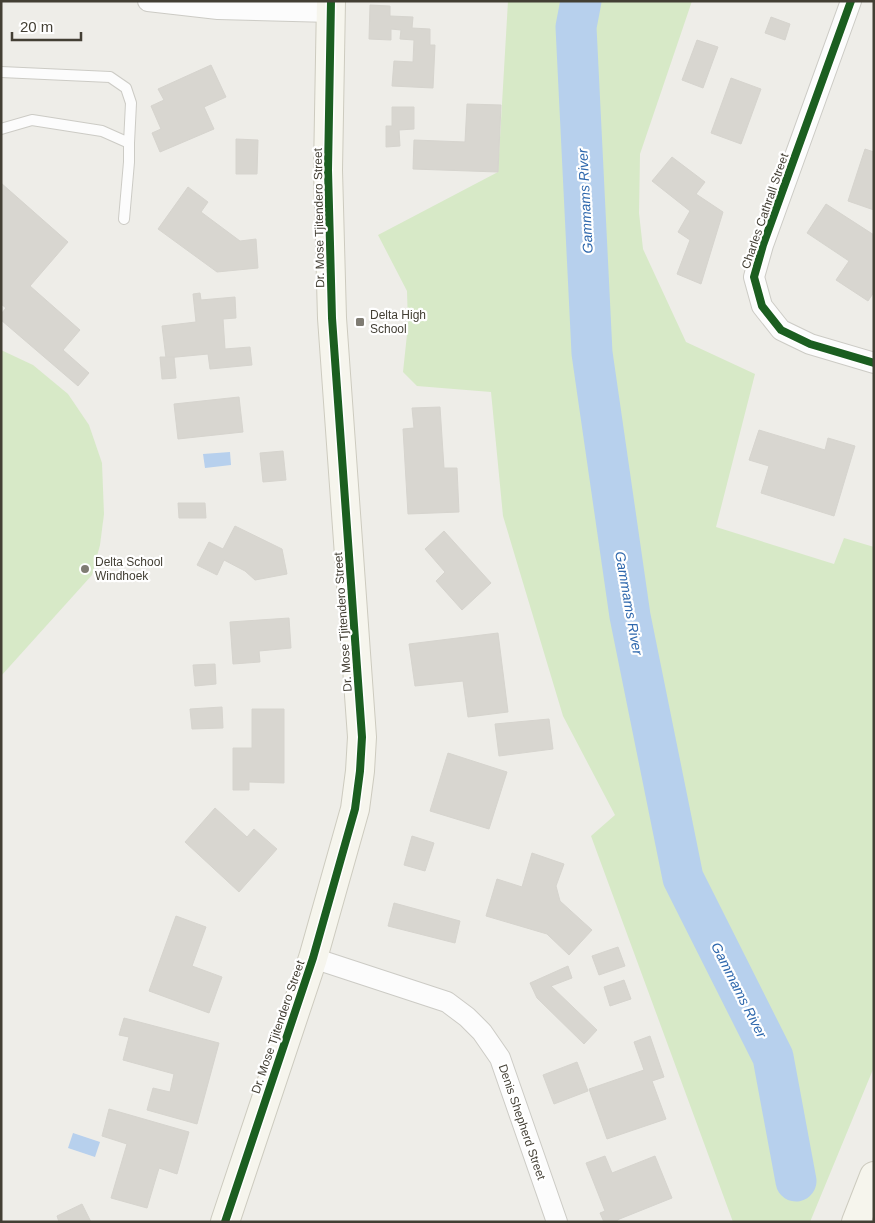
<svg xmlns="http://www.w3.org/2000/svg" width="875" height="1223" viewBox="0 0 875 1223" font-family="Arial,sans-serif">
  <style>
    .green { fill: #d7e9c7 }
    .water { fill: #b7d0ed }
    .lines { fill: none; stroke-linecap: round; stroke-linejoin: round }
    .river { stroke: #b7d0ed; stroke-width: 41 }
    .building { fill: #d8d6d0; stroke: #d6d4ce }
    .lane-casing { stroke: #cccbc5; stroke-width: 12 }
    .street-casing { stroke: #cccbc5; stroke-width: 22 }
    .secondary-casing { stroke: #cdcbbf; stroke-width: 30 }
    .lane { stroke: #fcfcfc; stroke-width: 10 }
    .street { stroke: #fcfcfc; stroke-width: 20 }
    .secondary { stroke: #f6f5ed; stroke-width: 28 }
    .cycleway-casing { stroke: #fff; stroke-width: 11 }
    .cycleway { stroke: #1b5e20; stroke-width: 8 }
    .poi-dot { fill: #7f7c73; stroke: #fff; stroke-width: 2 }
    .labels { text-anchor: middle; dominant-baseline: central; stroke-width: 4.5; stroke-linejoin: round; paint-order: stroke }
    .street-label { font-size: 12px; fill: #433f34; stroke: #fff }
    .poi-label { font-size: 12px; fill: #433f34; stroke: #fff; text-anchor: start }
    .water-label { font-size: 14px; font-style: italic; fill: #2f68ad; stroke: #fff }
  </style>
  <rect width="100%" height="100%" fill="#eeede8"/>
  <g class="green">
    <path d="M508 1H692L640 154 639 213 643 249 686 342 755 374 716 527 834 564 844 538 874 547V1067L810 1222H733L591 836 615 815 563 716 503 516 491 392 417 386 403 372 408 325 407 291 378 235 498 172Z"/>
    <path d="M1 350 33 365 68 394 89 425 102 463 104 514 100 545 92 575 1 676Z"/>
  </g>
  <g class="water">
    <path d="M230 452 231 465 205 468 203 454Z"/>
    <path d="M73 1133 100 1142 95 1157 68 1148Z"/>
  </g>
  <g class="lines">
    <path class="river" d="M581 1 576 27 592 353 630 616 683 878 773 1057 796 1181"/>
  </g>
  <g class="building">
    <path d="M370 5 390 6V16L413 17 412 28 430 29V45H435L433 88 392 86 394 61 413 62 414 40 400 39 401 30 391 29V40L369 39Z"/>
    <path d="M771 17 790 24 785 40 765 33Z"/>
    <path d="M697 40 718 47 703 88 682 80Z"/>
    <path d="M211 65 226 97 204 107 214 129 160 152 152 133 161 129 151 106 164 100 158 89Z"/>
    <path d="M731 78 761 89 741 144 711 133Z"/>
    <path d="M467 104 501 105 498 172 413 169 414 140 465 142Z"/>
    <path d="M392 107H414V129L399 130 400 146 386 147V126H392Z"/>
    <path d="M236 139 258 140 257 174H236Z"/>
    <path d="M865 149 874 152V210L848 201Z"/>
    <path d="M672 157 705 182 696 194 723 212 701 284 677 274 690 240 678 232 690 211 652 181Z"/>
    <path d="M1 183 68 242 30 286 80 330 63 350 89 373 78 386 1 320V314L6 308 1 304Z"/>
    <path d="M188 187 208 202 201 212 240 241 256 239 258 268 217 272 158 229Z"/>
    <path d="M826 204 874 235V292L868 301 836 280 849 261 807 233Z"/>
    <path d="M200 293 201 300 235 297 236 318 223 319 225 349 250 347 252 365 210 369 208 354 166 358 162 326 196 322 193 294Z"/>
    <path d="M160 357H174L176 378 162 379Z"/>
    <path d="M239 397 243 432 178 439 174 404Z"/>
    <path d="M440 407 444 468H457L459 512 408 514 403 429 414 428 412 408Z"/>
    <path d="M759 430 825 450 828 438 855 446 834 516 761 493 769 466 749 460Z"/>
    <path d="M283 451 286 480 263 482 260 453Z"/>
    <path d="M178 503H205L206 518H179Z"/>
    <path d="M235 526 282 549 287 574 255 580 245 571 224 560 217 575 197 565 209 542 223 549Z"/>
    <path d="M444 531 491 583 462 610 436 581 445 572 425 549Z"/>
    <path d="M289 618 291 648 259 651 260 662 233 664 230 622Z"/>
    <path d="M498 633 508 712 468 717 463 681 415 686 409 644Z"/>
    <path d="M215 664 216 684 195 686 193 665Z"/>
    <path d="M222 707 223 728 192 729 190 709Z"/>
    <path d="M252 709H284V783L249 782V790H233V748H252Z"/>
    <path d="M549 719 553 749 499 756 495 724Z"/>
    <path d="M448 753 507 772 489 829 430 811Z"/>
    <path d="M215 808 247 837 254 829 277 849 239 892 185 842Z"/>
    <path d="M412 836 434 843 425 871 404 865Z"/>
    <path d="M532 853 564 864 556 886 560 901 592 930 569 955 547 934 486 916 497 879 522 887Z"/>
    <path d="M394 903 460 921 455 943 388 926Z"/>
    <path d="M176 916 206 927 192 966 222 977 209 1013 149 991Z"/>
    <path d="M618 947 625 966 599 975 592 956Z"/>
    <path d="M568 966 572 978 551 986 597 1030 584 1044 537 998 530 983Z"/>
    <path d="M624 980 631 999 610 1006 604 987Z"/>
    <path d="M124 1018 219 1043 197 1124 147 1110 153 1088 170 1092 174 1074 123 1060 129 1037 119 1035Z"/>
    <path d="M650 1036 664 1077 652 1081 666 1119 607 1139 589 1089 644 1070 634 1042Z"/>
    <path d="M577 1062 588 1091 554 1104 543 1075Z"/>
    <path d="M109 1109 189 1132 177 1174 159 1168 147 1208 111 1198 127 1144 102 1136Z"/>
    <path d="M605 1156 612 1173 655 1156 672 1198 617 1220 618 1222H604L600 1213 605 1211 586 1163Z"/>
    <path d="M82 1204 91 1222H59L57 1216Z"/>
  </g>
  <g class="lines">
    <g class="lane-casing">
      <g id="lane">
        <path d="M1 72 110 77 126 88 131 103 129 143 102 131 32 120 1 129"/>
        <path d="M124 219 129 162V143"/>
      </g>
    </g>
    <g class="street-casing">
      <g id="street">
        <path d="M148 1 218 9 331 12"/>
        <path d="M851 1 763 245 754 277 762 306 781 330 810 344 874 363"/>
        <path d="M313 958 447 1002 467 1017 482 1032 500 1058 557 1222"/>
      </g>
    </g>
    <g class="secondary-casing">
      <g id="secondary">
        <path d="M225 1222 313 958 355 809 360 771 362 737 332 318 328 170 331 1"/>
        <path d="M856 1222 874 1176"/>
      </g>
    </g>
    <use href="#lane" class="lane"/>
    <use href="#street" class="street"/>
    <use href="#secondary" class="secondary"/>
    <g class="cycleway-casing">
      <g id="cycleway">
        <path d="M851 1 763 245 754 277 762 306 781 330 810 344 874 363"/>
        <path d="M225 1222 313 958 355 809 360 771 362 737 332 318 328 170 331 1"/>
      </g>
    </g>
    <use href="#cycleway" class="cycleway"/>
  </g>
  <g class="poi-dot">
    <rect x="355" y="317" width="10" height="10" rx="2.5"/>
    <circle cx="85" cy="569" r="5"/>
  </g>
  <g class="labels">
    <g class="street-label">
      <text transform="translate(765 211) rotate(-71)">Charles Cathrall Street</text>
      <text transform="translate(319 218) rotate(-91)">Dr. Mose Tjitendero Street</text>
      <text transform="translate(343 622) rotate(-94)">Dr. Mose Tjitendero Street</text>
      <text transform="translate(278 1027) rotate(-71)">Dr. Mose Tjitendero Street</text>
      <text transform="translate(522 1122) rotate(71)">Denis Shepherd Street</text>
    </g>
    <g class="poi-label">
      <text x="370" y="315">Delta High<tspan x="370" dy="14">School</tspan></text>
      <text x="95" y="562">Delta School<tspan x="95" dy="14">Windhoek</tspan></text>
    </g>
    <g class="water-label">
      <text transform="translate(585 201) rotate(-93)">Gammams River</text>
      <text transform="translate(629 603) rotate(80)">Gammams River</text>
      <text transform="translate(739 990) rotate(63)">Gammams River</text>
    </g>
  </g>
  <rect width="875" height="1223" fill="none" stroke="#433f34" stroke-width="5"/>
  <path d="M12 32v8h69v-8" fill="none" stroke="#433f34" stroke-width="2.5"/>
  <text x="20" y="32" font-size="15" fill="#433f34" stroke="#ffffff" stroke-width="4" paint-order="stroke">20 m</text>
</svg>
